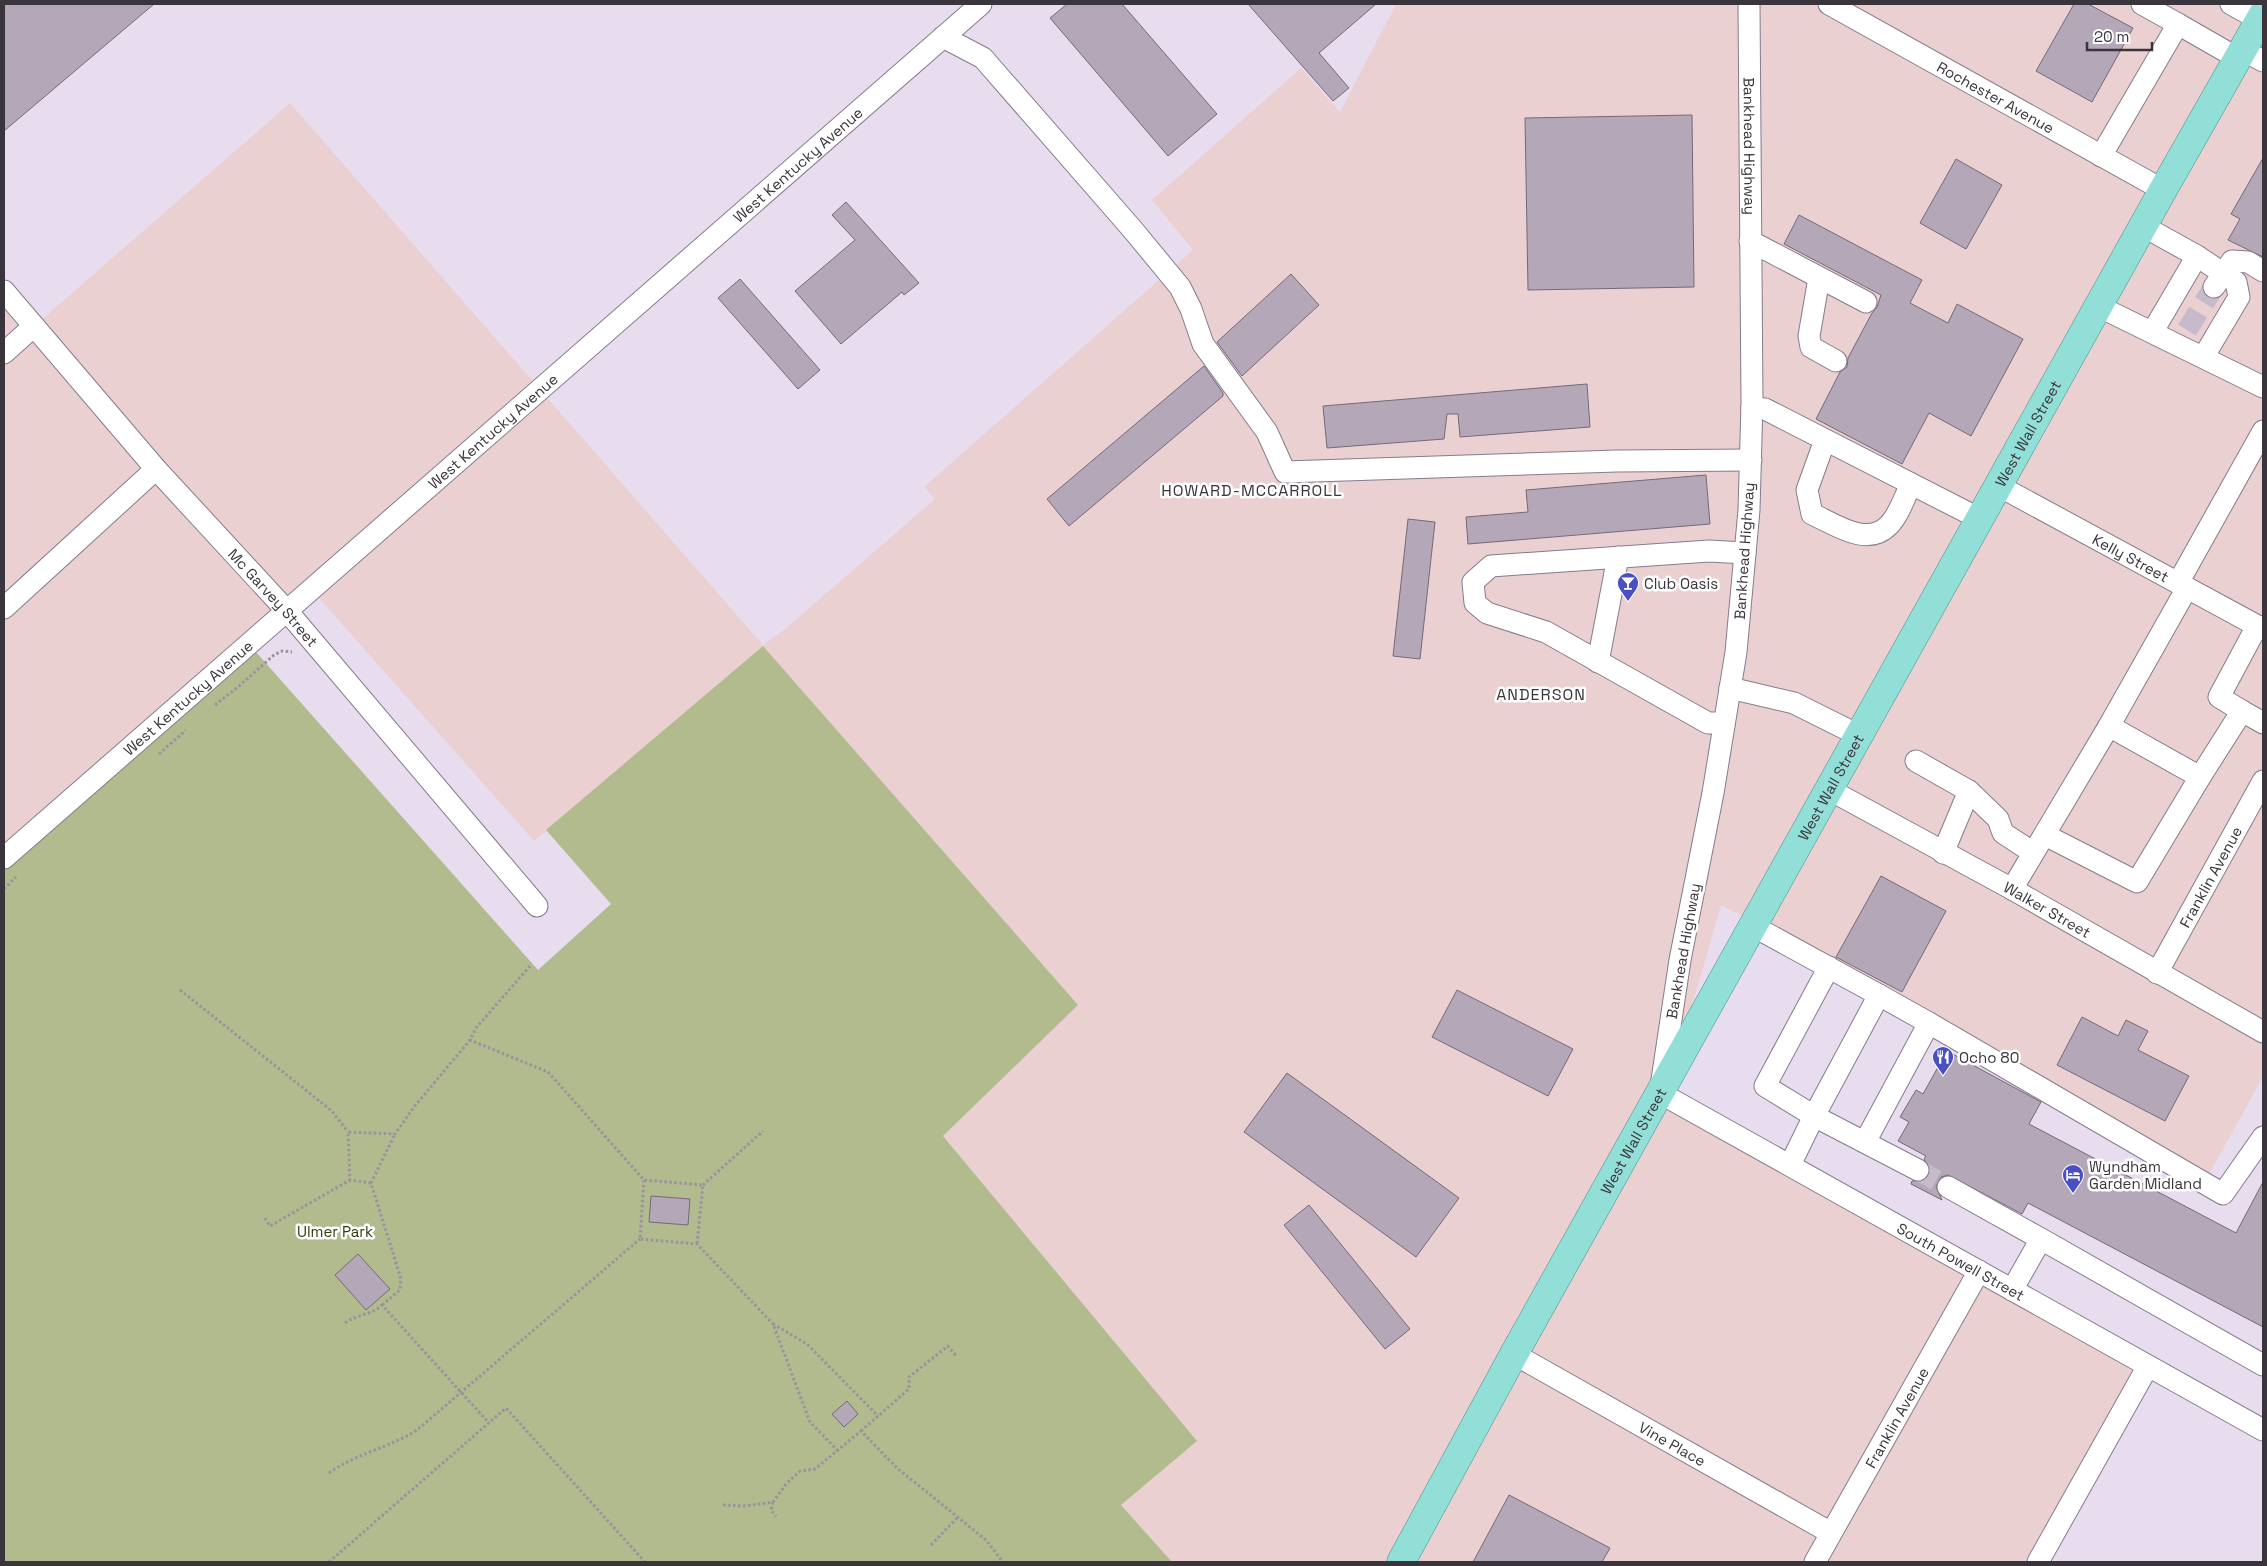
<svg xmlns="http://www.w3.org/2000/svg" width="2267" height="1566" viewBox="0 0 2267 1566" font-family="'Space Grotesk',sans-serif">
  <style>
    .commercial { fill: #ebd0d1 }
    .green { fill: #b1bb8d }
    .building { fill: #b4a7b8; stroke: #746979 }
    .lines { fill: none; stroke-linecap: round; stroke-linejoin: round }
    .minor-tunnel { stroke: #c5bbcb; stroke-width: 21; stroke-dasharray: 21 11; stroke-linecap: butt }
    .minor-casing { stroke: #867b8c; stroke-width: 23 }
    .major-casing { stroke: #449590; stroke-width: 29 }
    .path { stroke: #9b929f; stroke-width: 3; stroke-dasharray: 2.5 2.5; stroke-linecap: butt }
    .minor { stroke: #fff; stroke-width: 21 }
    .major { stroke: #92dfd7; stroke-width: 28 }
    .labels { text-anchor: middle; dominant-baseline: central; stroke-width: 5; stroke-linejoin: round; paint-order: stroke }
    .street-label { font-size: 15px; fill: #3a353c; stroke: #fff }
    .poi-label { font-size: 15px; fill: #3a353c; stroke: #fff; text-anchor: start }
    .park-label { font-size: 15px; fill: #333b0c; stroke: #fff }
    .neighbourhood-label { font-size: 16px; letter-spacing: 1px; fill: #3a353c; stroke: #fff }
  </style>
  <rect width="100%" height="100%" fill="#e8dcef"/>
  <path class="commercial" d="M1396 4H2263V1077L2208 1176 1797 945 1721 905 1678 1055 1657 1095 2142 1367 2032 1562H1172L1121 1505 1196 1441 943 1136 1078 1005 763 646 534 841 319 598 4 859V296L32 328 290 103 763 645 784 630 935 499 924 487 1193 250 1152 200 1301 68 1340 112Z"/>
  <path class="green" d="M763 646 1078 1005 943 1136 1197 1441 1121 1505 1172 1562H4V870L255 651 538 970 611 904 546 830Z"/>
  <g class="building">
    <path d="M4 4H154L4 131Z"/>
    <path d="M1067 4H1122L1217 114 1168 156 1050 18Z"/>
    <path d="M1248 4H1376L1319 53 1349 88 1333 101Z"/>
    <path d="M2074 4H2088L2133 28 2092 102 2036 71Z"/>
    <path d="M1692 115 1694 287 1528 290 1525 118Z"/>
    <path d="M2263 158V257L2228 240 2240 219 2231 214Z"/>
    <path d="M1956 159 2002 185 1966 249 1920 223Z"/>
    <path d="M846 202 919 283 904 295 902 292 841 344 795 291 855 240 832 215Z"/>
    <path d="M1799 215 1922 280 1910 303 1948 323 1957 304 2023 339 1971 436 1929 413 1902 464 1816 419 1840 372 1847 367 1848 358 1872 313 1877 307 1881 295 1784 244Z"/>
    <path d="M1291 274 1319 305 1242 376 1217 342Z"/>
    <path d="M740 279 820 370 798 389 718 298Z"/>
    <path d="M1204 366 1223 393V396L1069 526 1047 499Z"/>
    <path d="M1587 384 1590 427 1460 437 1458 414H1447L1444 439 1327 448 1323 406Z"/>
    <path d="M1706 475 1710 524 1468 544 1466 517 1528 512 1526 490Z"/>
    <path d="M1408 519 1435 522 1420 659 1393 656Z"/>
    <path d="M1881 876 1946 911 1902 992 1836 957Z"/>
    <path d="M1457 990 1573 1049 1548 1096 1432 1037Z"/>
    <path d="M2082 1017 2118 1036 2126 1020 2148 1031 2138 1050 2189 1076 2165 1121 2057 1065Z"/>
    <path d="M1947 1051 2041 1102 2029 1124 2236 1233 2263 1182V1327L2028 1203 2022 1214 1948 1175 1941 1177 1936 1187 1942 1200 1911 1184 1912 1181 1925 1180 1930 1169 1924 1159 1926 1156 1898 1141 1909 1122 1900 1117 1916 1090 1923 1094Z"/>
    <path d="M1287 1073 1459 1198 1416 1257 1244 1132Z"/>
    <path d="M651 1196 690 1199 688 1225 649 1222Z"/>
    <path d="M1309 1205 1410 1329 1385 1349 1284 1225Z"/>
    <path d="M358 1254 390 1289 366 1310 335 1275Z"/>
    <path d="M847 1401 858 1414 844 1427 832 1414Z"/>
    <path d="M1509 1495 1610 1548 1602 1562H1473Z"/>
  </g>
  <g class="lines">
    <g class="minor-tunnel">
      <path d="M2187 330 2214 287"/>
      <path d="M1918 1170 1948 1187"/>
    </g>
    <g class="minor-casing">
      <g id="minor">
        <path id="s1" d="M1749 4 1752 403 1749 510 1736 652 1713 793 1680 960 1660 1093 2263 1430"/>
        <path id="s2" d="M1829 4 2163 190"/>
        <path d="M2142 4 2178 24"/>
        <path d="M2231 4 2260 20"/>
        <path d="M943 37 983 58 1133 230 1180 287 1191 309 1203 344 1267 432 1285 472 1617 461 1751 460"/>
        <path d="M2243 50 2263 61"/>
        <path d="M2101 156 2178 24 2239 59"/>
        <path d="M2143 226 2197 256 2236 282 2239 297 2204 356"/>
        <path d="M1750 241 1866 302"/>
        <path d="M1819 278 1809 336 1811 347 1836 361"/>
        <path d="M2214 287 2232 261 2248 262 2263 271"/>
        <path id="s3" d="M4 291 156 469 287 611 537 906"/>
        <path d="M2098 306 2263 387"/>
        <path d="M2153 331 2197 256"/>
        <path d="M4 353 34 326"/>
        <path d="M1752 408 1765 409 1980 519"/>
        <path d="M1825 440 1807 490 1812 514C1835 524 1867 548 1889 525 1899 515 1905 496 1911 484"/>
        <path id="s4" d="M1999 486 2263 629"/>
        <path d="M2178 583 2263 431"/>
        <path d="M4 608 156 469"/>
        <path d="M1598 662 1618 557"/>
        <path d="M1730 688 1794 703 1860 736"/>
        <path d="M2242 711 2219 697 2257 626"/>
        <path d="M1724 723H1708L1546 632 1487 613 1475 603 1473 582 1491 566 1709 551 1745 553"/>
        <path d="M2109 726 2200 777 2242 711 2263 723"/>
        <path d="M1916 761 1969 791 1943 853"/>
        <path id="s5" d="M1830 790 2012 889 2263 1032"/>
        <path d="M1969 791 1998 819 2003 833 2032 852"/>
        <path d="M2045 835 2137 882 2200 777"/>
        <path id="s6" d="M4 858 981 4"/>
        <path d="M2012 889 2109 726 2187 588"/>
        <path d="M1753 926 1879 995 1814 1116 1765 1086 1829 967"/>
        <path id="s7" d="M2157 973 2263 781"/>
        <path d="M1929 1023 2223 1194 2263 1137"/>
        <path d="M1865 1142 1929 1023 1879 995"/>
        <path d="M1790 1165 1814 1116 1918 1170"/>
        <path d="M1948 1187 2041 1239 2012 1290"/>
        <path d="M2041 1239 2263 1365"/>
        <path id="s8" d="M1514 1354 1831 1533"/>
        <path id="s9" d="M1815 1562 1979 1271"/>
        <path d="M2038 1562 2148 1366"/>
      </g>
    </g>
    <g class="major-casing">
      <g id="major">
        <path id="s10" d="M1401 1562 1514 1354 2163 190 2263 14"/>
      </g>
    </g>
    <g class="path">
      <path d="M215 705 238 687 274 655 282 651 292 652"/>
      <path d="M159 754 186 730"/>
      <path d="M4 889 16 877"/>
      <path d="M530 966 476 1028 470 1040 548 1072 644 1180 703 1185 697 1244"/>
      <path d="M180 990 332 1111 348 1132"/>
      <path d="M644 1180 640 1239 697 1244 773 1324"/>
      <path d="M371 1183 350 1180 348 1132 395 1134 414 1107 470 1040"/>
      <path d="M703 1185 763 1131"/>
      <path d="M265 1218 270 1226 350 1180"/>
      <path d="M382 1305 400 1290 401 1279 371 1183 395 1134"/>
      <path d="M345 1323C359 1313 370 1316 382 1305L489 1423"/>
      <path d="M861 1431 909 1389V1377L948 1346 957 1357"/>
      <path d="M838 1451 810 1422 773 1324 807 1344 878 1416"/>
      <path d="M329 1473C357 1453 389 1448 417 1430L640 1239"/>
      <path d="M773 1502 771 1510 776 1516"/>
      <path d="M723 1505 746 1506 773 1502 786 1484 800 1471 815 1469 861 1431 897 1468 986 1540 1003 1562"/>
      <path d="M931 1545 958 1517"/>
      <path d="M329 1562 506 1408 645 1562"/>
    </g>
    <use href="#minor" class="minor"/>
    <use href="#major" class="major"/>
  </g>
  <defs>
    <g id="bar-pin" transform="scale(1.125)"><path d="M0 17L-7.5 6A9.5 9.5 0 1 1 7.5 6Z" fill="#4a4fc4" stroke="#fff"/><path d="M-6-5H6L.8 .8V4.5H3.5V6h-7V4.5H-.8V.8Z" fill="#fff"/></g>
    <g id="restaurant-pin" transform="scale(1.125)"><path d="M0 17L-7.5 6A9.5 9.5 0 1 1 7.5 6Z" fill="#4a4fc4" stroke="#fff"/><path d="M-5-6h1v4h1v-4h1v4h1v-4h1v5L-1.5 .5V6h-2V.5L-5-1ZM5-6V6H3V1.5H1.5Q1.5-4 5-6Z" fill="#fff"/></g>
    <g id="hotel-pin" transform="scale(1.125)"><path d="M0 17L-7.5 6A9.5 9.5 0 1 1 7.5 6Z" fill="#4a4fc4" stroke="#fff"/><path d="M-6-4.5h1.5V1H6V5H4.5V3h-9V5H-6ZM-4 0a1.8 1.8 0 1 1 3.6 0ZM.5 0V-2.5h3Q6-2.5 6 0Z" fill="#fff"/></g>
  </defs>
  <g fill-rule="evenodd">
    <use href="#bar-pin" x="1628" y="583"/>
    <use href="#restaurant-pin" x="1943" y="1057"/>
    <use href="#hotel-pin" x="2073" y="1175"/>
  </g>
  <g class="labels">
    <g class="street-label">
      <text stroke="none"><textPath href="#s2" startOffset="191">Rochester Avenue</textPath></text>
      <text stroke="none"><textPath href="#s1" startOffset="142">Bankhead Highway</textPath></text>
      <text stroke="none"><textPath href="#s6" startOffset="1054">West Kentucky Avenue</textPath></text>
      <text stroke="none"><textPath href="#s6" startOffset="649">West Kentucky Avenue</textPath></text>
      <text stroke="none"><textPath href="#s10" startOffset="1291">West Wall Street</textPath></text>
      <text transform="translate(1744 551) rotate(-86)">Bankhead Highway</text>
      <text stroke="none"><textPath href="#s4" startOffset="150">Kelly Street</textPath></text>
      <text stroke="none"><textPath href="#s3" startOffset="408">Mc Garvey Street</textPath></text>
      <text stroke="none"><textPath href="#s6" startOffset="244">West Kentucky Avenue</textPath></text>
      <text stroke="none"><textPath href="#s10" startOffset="886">West Wall Street</textPath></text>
      <text stroke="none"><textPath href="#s7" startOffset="110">Franklin Avenue</textPath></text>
      <text stroke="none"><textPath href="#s5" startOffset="248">Walker Street</textPath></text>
      <text transform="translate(1683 951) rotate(-80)">Bankhead Highway</text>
      <text stroke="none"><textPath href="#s10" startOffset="481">West Wall Street</textPath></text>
      <text stroke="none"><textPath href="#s1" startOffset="1441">South Powell Street</textPath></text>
      <text stroke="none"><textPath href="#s9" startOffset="166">Franklin Avenue</textPath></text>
      <text stroke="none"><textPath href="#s8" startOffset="182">Vine Place</textPath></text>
    </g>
    <g class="poi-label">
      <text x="1644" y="583">Club Oasis</text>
      <text x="1959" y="1057">Ocho 80</text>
      <text x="2089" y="1166">Wyndham<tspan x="2089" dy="17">Garden Midland</tspan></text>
    </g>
    <g class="park-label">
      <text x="335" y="1231">Ulmer Park</text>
    </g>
    <g class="neighbourhood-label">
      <text x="1252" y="490">HOWARD-MCCARROLL</text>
      <text x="1541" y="694">ANDERSON</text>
    </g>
  </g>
  <rect width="2267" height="1566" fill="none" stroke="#3a353c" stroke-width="10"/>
  <path d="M2087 42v8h65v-8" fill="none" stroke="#3a353c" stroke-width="2.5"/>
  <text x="2094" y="42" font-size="15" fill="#3a353c" stroke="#ffffff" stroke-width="4" paint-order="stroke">20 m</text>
</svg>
